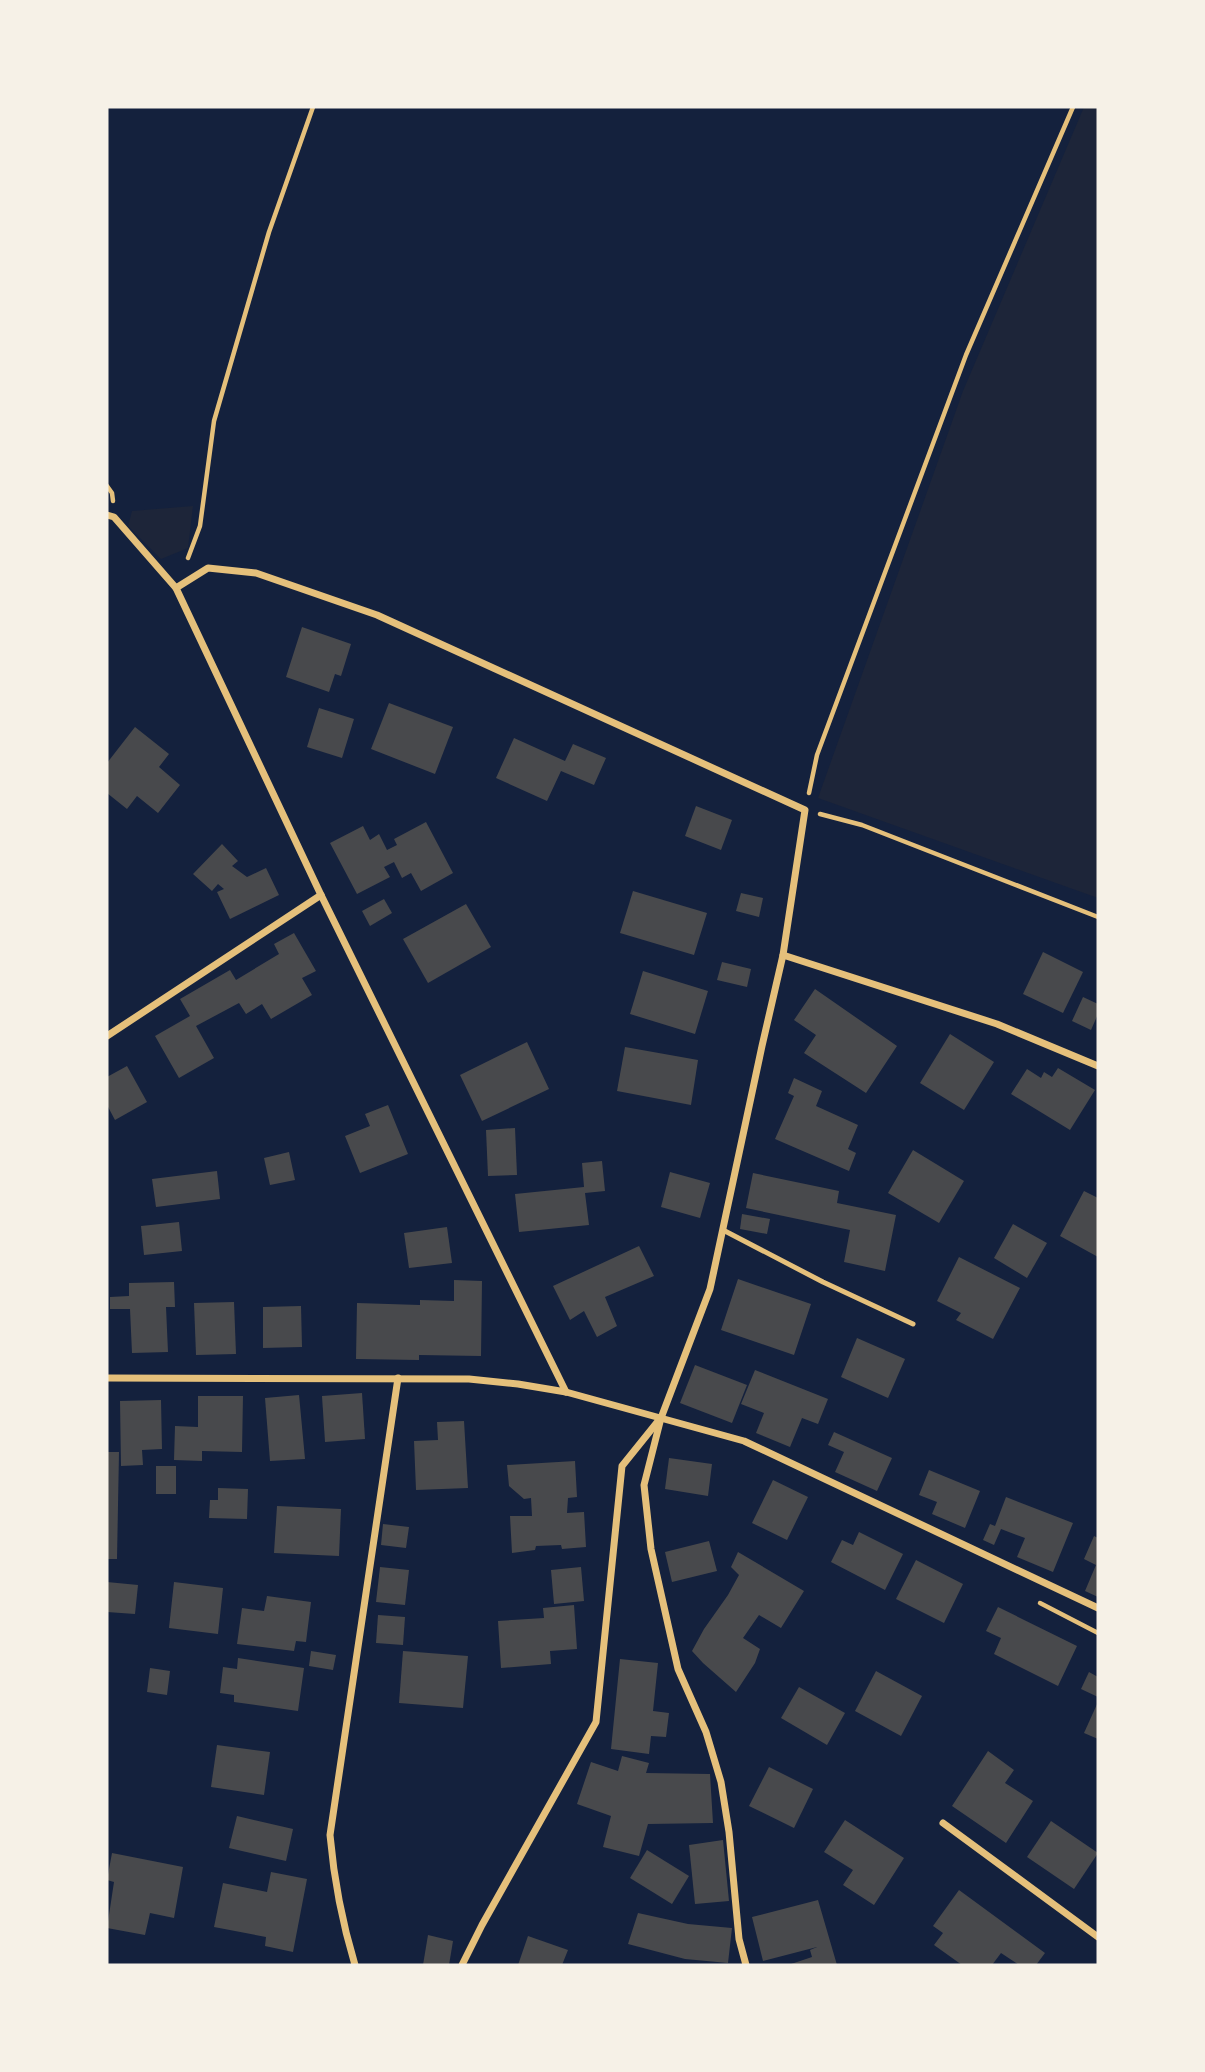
<svg xmlns="http://www.w3.org/2000/svg" width="1205" height="2072" viewBox="0 0 1205 2072" font-family="Cabin,sans-serif">
  <style>
    .green { fill: #1d2539 }
    .building { fill: #48494c }
    .lines { fill: none; stroke-linecap: round; stroke-linejoin: round }
    .path { stroke: #e5c07b; stroke-width: 4.5 }
    .service { stroke: #e5c07b; stroke-width: 5 }
    .minor { stroke: #e5c07b; stroke-width: 7 }
  </style>
  <rect width="100%" height="100%" fill="#14213d"/>
  <g class="green">
    <path d="M1084 107H1098V898L818 798 963 391Z"/>
    <path d="M193 506 188 548 161 559 128 526 132 511Z"/>
  </g>
  <g class="building">
    <path d="M302 627 351 644 341 676 335 674 329 692 286 677Z"/>
    <path d="M389 703 453 727 435 774 371 749Z"/>
    <path d="M319 708 354 719 342 758 307 747Z"/>
    <path d="M135 727 169 754 159 767 180 785 158 813 137 796 127 809 107 793V763Z"/>
    <path d="M514 738 565 761 573 744 606 758 594 785 561 771 547 801 496 778Z"/>
    <path d="M696 806 732 820 721 850 685 836Z"/>
    <path d="M426 822 453 873 421 891 411 873 402 878 394 862 384 867 390 877 357 894 330 843 363 826 370 840 379 834 387 850 397 845 394 839Z"/>
    <path d="M222 844 238 861 232 866 247 877 266 868 279 895 230 919 217 892 224 889 218 884 212 891 193 874Z"/>
    <path d="M633 891 707 913 694 955 620 933Z"/>
    <path d="M741 893 763 898 759 917 736 911Z"/>
    <path d="M384 899 392 913 370 926 362 911Z"/>
    <path d="M466 904 491 947 428 983 403 939Z"/>
    <path d="M294 933 316 971 302 978 312 995 271 1019 262 1004 246 1014 239 1003 196 1026 214 1058 179 1078 155 1036 190 1016 180 999 230 970 236 980 279 954 274 944Z"/>
    <path d="M1043 952 1083 972 1063 1013 1023 994Z"/>
    <path d="M722 962 751 969 747 987 717 980Z"/>
    <path d="M643 971 708 991 695 1034 630 1014Z"/>
    <path d="M815 989 897 1046 866 1093 804 1053 816 1035 794 1020Z"/>
    <path d="M1083 997 1098 1004V1014L1091 1030 1072 1021Z"/>
    <path d="M950 1034 994 1062 964 1110 920 1083Z"/>
    <path d="M527 1042 549 1089 482 1121 460 1075Z"/>
    <path d="M625 1047 698 1060 691 1105 617 1091Z"/>
    <path d="M127 1066 147 1102 115 1120 107 1105V1077Z"/>
    <path d="M1058 1068 1095 1090 1070 1130 1011 1094 1027 1069 1041 1078 1044 1072 1052 1077Z"/>
    <path d="M794 1078 822 1091 816 1106 858 1125 848 1149 856 1153 849 1171 775 1139 794 1096 788 1093Z"/>
    <path d="M388 1105 408 1154 360 1173 345 1136 370 1126 365 1114Z"/>
    <path d="M515 1128 517 1175 488 1176 486 1130Z"/>
    <path d="M913 1150 964 1181 939 1223 888 1193Z"/>
    <path d="M289 1152 295 1180 270 1185 264 1158Z"/>
    <path d="M602 1161 605 1191 585 1193 589 1225 519 1232 515 1194 584 1187 582 1163Z"/>
    <path d="M217 1171 220 1199 156 1207 152 1179Z"/>
    <path d="M670 1172 710 1183 700 1218 661 1207Z"/>
    <path d="M753 1173 839 1191 837 1203 896 1215 885 1271 844 1262 850 1230 746 1208Z"/>
    <path d="M1084 1191 1098 1198V1257L1060 1236Z"/>
    <path d="M742 1214 770 1219 767 1234 740 1229Z"/>
    <path d="M179 1222 182 1251 144 1255 141 1226Z"/>
    <path d="M1013 1224 1047 1243 1027 1278 994 1258Z"/>
    <path d="M447 1227 452 1263 409 1268 404 1233Z"/>
    <path d="M639 1246 654 1276 605 1297 617 1326 597 1337 584 1311 570 1320 553 1286Z"/>
    <path d="M959 1257 1020 1288 993 1339 956 1320 961 1313 937 1301Z"/>
    <path d="M738 1279 811 1304 794 1355 721 1330Z"/>
    <path d="M454 1280 482 1281 481 1356 419 1355V1360L356 1359 357 1303 420 1305V1300L454 1301Z"/>
    <path d="M174 1282 175 1307H166L168 1352 132 1353 130 1309H110V1297L129 1296V1283Z"/>
    <path d="M234 1302 236 1354 196 1355 194 1303Z"/>
    <path d="M301 1306 302 1347 263 1348V1307Z"/>
    <path d="M857 1338 905 1359 888 1398 841 1377Z"/>
    <path d="M695 1365 747 1385 732 1423 680 1403Z"/>
    <path d="M755 1370 828 1399 818 1424 802 1418 790 1447 756 1433 764 1413 741 1404Z"/>
    <path d="M362 1393 365 1439 325 1442 322 1396Z"/>
    <path d="M299 1395 305 1459 270 1461 265 1398Z"/>
    <path d="M198 1396H243L242 1452 202 1451V1461L174 1460 175 1426 198 1427Z"/>
    <path d="M161 1400 162 1449 142 1450 143 1465 121 1466 120 1401Z"/>
    <path d="M464 1421 468 1488 416 1490 414 1441 438 1440 437 1422Z"/>
    <path d="M834 1432 892 1458 877 1491 835 1472 844 1452 828 1445Z"/>
    <path d="M107 1452H119L117 1559H107Z"/>
    <path d="M669 1458 712 1464 708 1496 665 1489Z"/>
    <path d="M575 1461 577 1497 568 1498 567 1513 584 1512 586 1547 562 1549 561 1545 536 1546 535 1550 512 1553 510 1516H532L531 1498 524 1499 509 1486 507 1465Z"/>
    <rect x="156" y="1466" width="20" height="28"/>
    <path d="M929 1470 980 1491 965 1528 932 1514 937 1502 919 1495Z"/>
    <path d="M773 1480 808 1497 787 1540 752 1523Z"/>
    <path d="M218 1488 248 1489 247 1519 209 1518 210 1500H218Z"/>
    <path d="M1006 1497 1073 1523 1053 1572 1017 1557 1025 1538 1001 1529 994 1545 983 1540 990 1524 995 1526Z"/>
    <path d="M277 1506 341 1509 339 1556 274 1553Z"/>
    <path d="M383 1524 409 1527 406 1548 381 1545Z"/>
    <path d="M859 1532 903 1554 885 1590 831 1562 842 1540 853 1545Z"/>
    <path d="M1094 1536 1098 1538V1597L1085 1591 1096 1565 1084 1559Z"/>
    <path d="M709 1541 717 1571 672 1582 665 1552Z"/>
    <path d="M738 1552 804 1591 781 1628 759 1615 743 1638 760 1649 755 1663 736 1692 703 1663 692 1651 704 1629 728 1595 739 1575 731 1567Z"/>
    <path d="M916 1560 963 1584 944 1623 896 1599Z"/>
    <path d="M380 1567 409 1570 405 1605 376 1602Z"/>
    <path d="M581 1567 584 1601 554 1604 551 1570Z"/>
    <path d="M107 1582 138 1585 135 1614 107 1612Z"/>
    <path d="M174 1582 223 1588 218 1634 169 1628Z"/>
    <path d="M267 1596 311 1602 306 1642 296 1641 294 1651 237 1644 242 1608 264 1611Z"/>
    <path d="M574 1605 577 1649 550 1651 551 1664 501 1668 498 1621 544 1618 543 1608Z"/>
    <path d="M998 1607 1077 1646 1058 1686 994 1654 1001 1638 986 1631Z"/>
    <path d="M378 1615 405 1617 403 1645 376 1643Z"/>
    <path d="M311 1651 336 1655 333 1670 309 1666Z"/>
    <path d="M403 1651 468 1656 463 1708 399 1703Z"/>
    <path d="M238 1658 304 1668 298 1711 234 1702V1695L220 1693 223 1667 237 1669Z"/>
    <path d="M620 1659 658 1663 653 1711 669 1713 666 1737 651 1736 649 1754 611 1749Z"/>
    <path d="M150 1668 170 1671 167 1695 147 1692Z"/>
    <path d="M876 1671 922 1696 901 1736 855 1711Z"/>
    <path d="M1089 1672 1098 1677V1697L1081 1689Z"/>
    <path d="M799 1687 845 1713 827 1745 781 1718Z"/>
    <path d="M1098 1702V1739L1084 1733Z"/>
    <path d="M217 1745 270 1752 264 1795 211 1787Z"/>
    <path d="M988 1751 1014 1770 1005 1783 1033 1801 1006 1843 952 1806Z"/>
    <path d="M622 1756 649 1763 646 1773 710 1774 713 1823 648 1824 639 1856 603 1847 611 1816 577 1804 591 1762 618 1771Z"/>
    <path d="M769 1767 813 1789 794 1828 749 1806Z"/>
    <path d="M237 1816 293 1829 286 1861 229 1848Z"/>
    <path d="M845 1820 904 1858 874 1905 843 1885 853 1870 824 1852Z"/>
    <path d="M1051 1821 1098 1853 1074 1889 1027 1857Z"/>
    <path d="M723 1840 729 1901 695 1904 689 1845Z"/>
    <path d="M647 1850 689 1876 672 1904 630 1878Z"/>
    <path d="M112 1853 183 1867 174 1918 150 1913 145 1935 107 1928 114 1882 107 1880Z"/>
    <path d="M271 1872 307 1879 293 1952 265 1946 266 1937 214 1927 223 1883 267 1892Z"/>
    <path d="M959 1890 1045 1953 1036 1965H1019L1001 1953 992 1965H962L934 1945 943 1933 933 1926Z"/>
    <path d="M818 1900 837 1965H788L812 1957 810 1950 817 1947 763 1961 752 1917Z"/>
    <path d="M638 1913 688 1924 732 1928 728 1963 685 1959 628 1944Z"/>
    <path d="M428 1935 453 1941 449 1965H423Z"/>
    <path d="M528 1936 568 1950 562 1965H518Z"/>
  </g>
  <g class="lines">
    <g class="path">
      <path d="M107 486 112 493 113 501"/>
      <path d="M188 558 200 526 214 421 269 232 313 107"/>
      <path d="M809 793 817 755 966 355 1073 107"/>
      <path d="M820 814 862 825 1098 917"/>
      <path d="M1040 1603 1098 1633"/>
    </g>
    <path class="service" d="M723 1230 823 1282 913 1324"/>
    <g class="minor">
      <path d="M107 515 114 517 176 588 321 895 566 1392"/>
      <path d="M176 588 208 568 256 573 377 615 805 810 783 955 762 1046 710 1289 661 1418 644 1485 651 1549 678 1669 706 1732 721 1782 729 1832 739 1939 746 1965"/>
      <path d="M783 955 997 1024 1098 1066"/>
      <path d="M107 1036 321 895"/>
      <path d="M107 1378 469 1379 518 1384 566 1392 744 1441 1098 1608"/>
      <path d="M943 1823 1098 1937"/>
      <path d="M355 1965C342 1922 334 1880 330 1835L398 1378"/>
      <path d="M462 1965 482 1925 596 1722 622 1466 659 1420"/>
    </g>
  </g>
  <rect width="1205" height="2072" fill="none" stroke="#f6f1e7" stroke-width="217"/>
</svg>
